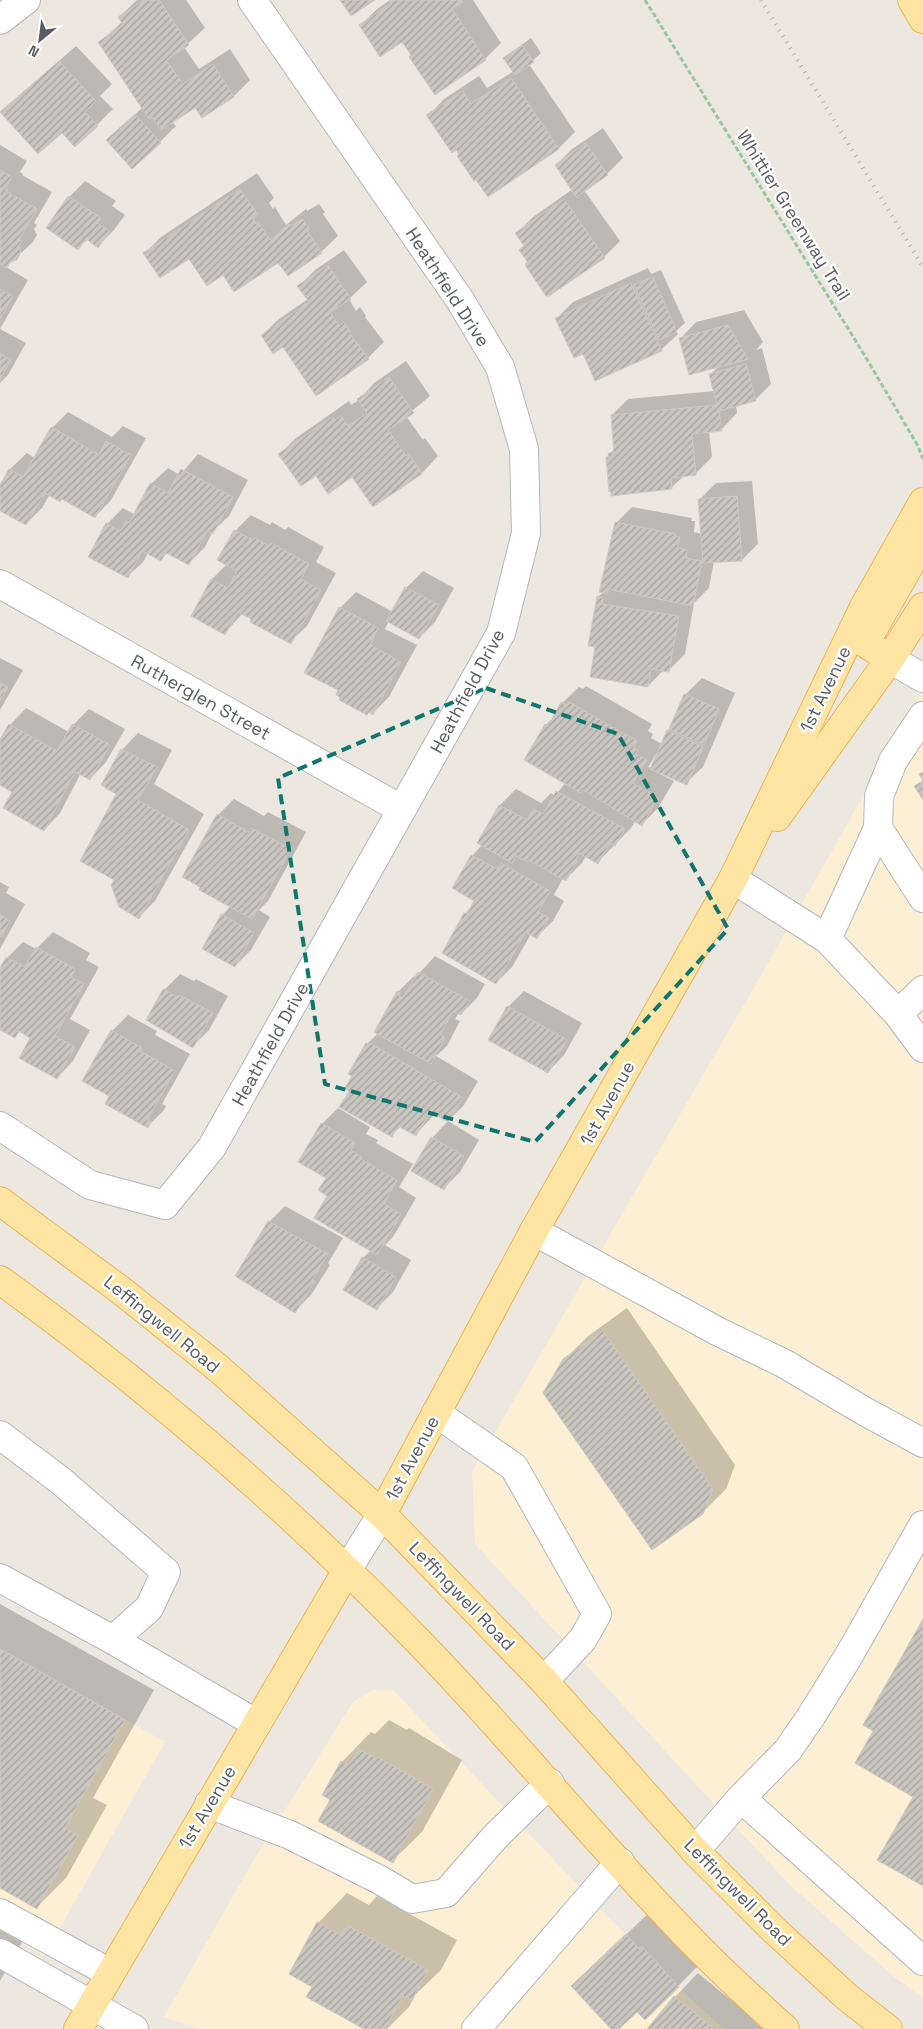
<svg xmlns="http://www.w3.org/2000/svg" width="923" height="2029" viewBox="0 0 923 2029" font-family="'Space Grotesk',sans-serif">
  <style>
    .commercial { fill: #fdefd4 }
    .shadow { fill: #0003; fill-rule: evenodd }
    .building { fill: url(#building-hatch); stroke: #d0c9bf }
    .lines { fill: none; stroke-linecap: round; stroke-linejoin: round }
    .minor-casing { stroke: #b3b7bb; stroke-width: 30 }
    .major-casing { stroke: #efb356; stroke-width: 30 }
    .path { stroke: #97c79f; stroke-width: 3; stroke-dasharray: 5 2.5; stroke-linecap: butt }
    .minor { stroke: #fff; stroke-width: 28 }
    .major { stroke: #fee5a3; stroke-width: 28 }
    .rail { stroke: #b0b1b1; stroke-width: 4; stroke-dasharray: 1 6; stroke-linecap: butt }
    .marked { fill: none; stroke: #0f766e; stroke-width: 4; stroke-dasharray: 10 6; stroke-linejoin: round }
    .labels { text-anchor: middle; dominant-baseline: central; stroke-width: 4.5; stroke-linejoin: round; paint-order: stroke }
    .street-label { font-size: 18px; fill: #595d61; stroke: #fff }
  </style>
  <defs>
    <pattern id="building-hatch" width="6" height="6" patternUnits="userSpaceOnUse" patternTransform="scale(1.25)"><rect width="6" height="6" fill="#c9c5bf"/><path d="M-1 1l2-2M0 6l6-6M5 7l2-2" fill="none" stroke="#a6a39f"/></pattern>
  </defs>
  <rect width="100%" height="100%" fill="#ece8e0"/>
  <g class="commercial">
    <path d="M923 691V1998L893 1976 791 1886 690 1778 475 1544 472 1472 763 972Z"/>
    <path d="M0 1648 165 1742 44 1956 0 1931Z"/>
    <path d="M374 1689 394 1691 606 1915 684 1993 724 2029H201L164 2017 252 1863 353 1702Z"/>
  </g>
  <g class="shadow">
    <path d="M137 0H186L205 28 184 47 199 69 230 49 250 80 234 96 202 117 195 107 172 122 176 126 160 142 108 140 143 107 100 42 122 22 119 17Z"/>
    <path d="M390 0H473L501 43 485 59 413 55 403 41 361 25 377 9Z"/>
    <path d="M531 38 541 53 529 64 575 132 559 148 488 195 460 154 428 116 444 99 479 76 487 88 514 71 504 58Z"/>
    <path d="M76 46 112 84 100 96 113 109 97 125 1 112Z"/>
    <path d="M603 128 623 158 607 174 584 190 620 241 604 257 528 261 525 245 517 233 533 217 573 189 556 165 572 149Z"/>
    <path d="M0 145 27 161 20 172 23 174 22 175 52 192 34 223 37 225 34 229 37 235 33 242 6 267 28 280 0 329 26 343 8 375 0 383Z"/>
    <path d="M257 173 274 198 269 203 273 209 275 207 286 225 306 209 307 211 319 204 325 212 323 214 338 236 321 252 223 273 189 257 145 253 161 237Z"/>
    <path d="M85 181 116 201 112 206 125 215 114 230 98 246 88 239 78 248 69 197Z"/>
    <path d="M344 250 367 282 349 299 356 311 360 307 366 316 365 317 384 342 368 358 283 346 262 335 279 319 308 299 299 286 315 270Z"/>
    <path d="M648 268 651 274 661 270 685 323 676 331 678 334 661 350 583 352 557 318 573 302Z"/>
    <path d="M744 310 763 342 756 350 762 348 771 384 755 400 736 405 737 413 721 430 709 431 712 457 696 473 685 475 671 488 607 457 615 448 612 415 628 399 715 391 711 374 719 366 680 339 696 322Z"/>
    <path d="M406 361 430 396 406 416 423 440 425 438 438 456 422 473 374 505 353 475 316 474 280 454 296 438 349 401 351 405 359 400 374 383Z"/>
    <path d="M68 412 112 437 123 426 146 438 111 500 95 517 62 498 50 494 42 508 26 524 0 510V488L10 469 27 453 35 458 52 428Z"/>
    <path d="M198 454 248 480 229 516 213 531 205 547 189 563 168 552 161 560 148 553 144 561 127 577 107 524 123 508 134 514 151 484 168 468 180 475Z"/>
    <path d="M752 481 758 544 742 560 714 561 709 588 694 603 685 654 669 670H664L648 686 597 646 598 597 603 592 616 523 632 507 692 518 691 521H695L694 532 702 534 700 499 716 483Z"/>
    <path d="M251 515 270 525 272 522 285 530 288 527 324 547 316 562 336 573 307 626 290 642 243 613 225 633 193 616 212 579 227 564 235 531Z"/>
    <path d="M423 571 454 588 435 622 419 638 389 621 385 629 417 645 389 697 373 713 340 690V608L356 592 393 612 406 588Z"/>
    <path d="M0 658 23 670 0 710Z"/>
    <path d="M702 678 735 693 703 767 686 783 661 772 660 774 674 781 658 808 642 824 636 820 631 828 598 862 586 856 582 863 566 879 563 878 554 895 564 901 553 921 536 937 531 934 512 967 496 983 465 914 476 900 453 888 472 856 482 845 479 843 500 805 516 789 541 803 551 793 555 796 566 782 546 725 555 715 562 703 579 687 583 689 586 686 652 724 648 731 653 734 651 738 662 744 685 695ZM656 754 657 755 651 768 648 767Z"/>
    <path d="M26 708 69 732 73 725 89 709 125 729 106 762 90 779 81 773 60 813 44 830 14 791 0 784V741L10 725Z"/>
    <path d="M138 733 172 750 154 784 204 814 155 901 139 917 116 879 117 793 122 750Z"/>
    <path d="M234 799 264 816 268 812 306 832 268 901 259 910 270 917 251 950 235 966 222 915 231 906 218 815Z"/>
    <path d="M0 882 9 887 6 893 25 904 0 949Z"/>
    <path d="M53 932 90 953 86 960 99 967 70 1019 90 1030 73 1061 57 1078 32 1037 20 1031 15 1036 0 1028V971L7 958 23 942 36 949Z"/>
    <path d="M435 956 485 984 477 998 461 1014 459 1013 455 1019 460 1021 447 1046 436 1056 478 1081 464 1105 448 1121 435 1114 416 1134 401 1126 391 1136 350 1091 353 1075 367 1044 378 1033 398 992 414 976 416 977Z"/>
    <path d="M180 974 194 981 196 979 228 996 209 1030 193 1046 164 990Z"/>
    <path d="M524 991 582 1023 564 1055 548 1072 508 1007Z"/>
    <path d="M128 1015 157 1031 155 1035 190 1054 162 1104 166 1106 164 1110 148 1126 111 1096 112 1031Z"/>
    <path d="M338 1108 370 1127 366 1134 378 1140 376 1143 413 1164 399 1187 416 1198 393 1237 385 1245 411 1260 393 1292 377 1308 363 1258 371 1250 329 1195 322 1124Z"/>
    <path d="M448 1121 479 1140 460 1172 444 1188 432 1138Z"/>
    <path d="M285 1206 343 1238 328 1263 330 1265 311 1295 295 1311 269 1222Z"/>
    <path d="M627 1308 735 1465 726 1489 702 1513 564 1360 588 1336Z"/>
    <path d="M0 1604 154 1690 93 1798 107 1805 66 1878 37 1907 0 1886Z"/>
    <path d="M389 1720 407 1730 409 1728 462 1760 422 1832 392 1861 332 1799 342 1762 371 1732 375 1734Z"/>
    <path d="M347 1893 369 1905 377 1896 457 1940 441 1970 416 1994 409 2007 387 2029H366L318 1923Z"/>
    <path d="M650 1912 701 1963 678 1986 637 2010 617 2029H613L596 1963Z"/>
    <path d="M0 1922 25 1937 0 1981Z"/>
    <path d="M698 1973 766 2029H649L675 1997Z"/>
  </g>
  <g class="building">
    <path d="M144 0H159L189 45 166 60 183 84 213 64 234 97 202 118 195 108 161 130 152 117 149 119 98 42 123 25 118 17Z"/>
    <path d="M340 0H375L351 16Z"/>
    <path d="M389 0H461L463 2 452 9 486 60 435 95 409 57 411 55 402 42 380 57 359 25 391 3Z"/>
    <path d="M522 45 534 62 515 75 503 58Z"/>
    <path d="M59 61 96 101 85 112 98 126 75 147 62 133 38 154 0 112Z"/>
    <path d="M511 78 559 149 488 197 476 180 474 181 457 156 459 154 456 150 452 153 426 115 463 91 471 104Z"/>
    <path d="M135 114 161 143 132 169 106 140Z"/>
    <path d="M586 143 608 175 576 197 555 165Z"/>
    <path d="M0 170 12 177 5 189 8 190 7 192 37 209 19 240 22 241 19 246 21 252 17 260 10 262 7 268 0 264Z"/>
    <path d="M240 189 258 215 253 219 256 224 258 222 270 240 289 224 291 226 302 219 310 229 307 231 322 253 288 276 278 263 234 292 223 275 207 286 189 259 160 278 143 253Z"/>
    <path d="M68 196 101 218 97 223 110 231 98 248 86 239 78 250 46 228Z"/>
    <path d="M564 199 605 258 549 296H546L525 265 527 261 519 250 524 246 515 233Z"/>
    <path d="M328 265 351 299 330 312 339 326 344 322 351 333 350 334 369 359 316 396 283 347 273 354 261 335 309 302 297 286Z"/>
    <path d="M653 277 677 332 659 340 634 285Z"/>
    <path d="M631 283 662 351 595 381 583 354 574 358 555 318Z"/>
    <path d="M0 289 13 296 0 319Z"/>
    <path d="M728 325 748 359 689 375 679 338Z"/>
    <path d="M0 354 11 360 0 379Z"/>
    <path d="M746 364 756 401 719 411 722 431 692 434 696 475 671 478 672 489 611 496V491L609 492 606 457H609L608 453H614L611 415 717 405 709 374Z"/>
    <path d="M389 377 414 413 388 430 406 456 409 454 422 474 373 507 352 477 328 494 316 476 301 486 278 454 332 417 334 420 341 416 348 426 367 413 357 399Z"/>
    <path d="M51 427 99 455 106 441 131 455 95 518 62 499 60 502 45 493 26 525 0 511V485L9 469 23 477Z"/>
    <path d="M181 469 233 497 213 534 207 531 189 565 166 553 161 561 142 551 128 578 88 557 106 523 120 531 126 521 129 523 150 483 168 493Z"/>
    <path d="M737 496 742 561 703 563 698 499Z"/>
    <path d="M615 522 676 534V537H680L678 548 687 550 686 558 702 561 693 606 608 589 607 594 599 592Z"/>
    <path d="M234 530 253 540 255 538 269 546 271 543 309 564 301 579 321 590 291 644 250 622 251 619 238 612 225 635 191 616 211 579 228 588 237 571 217 560Z"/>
    <path d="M405 587 439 605 419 639 386 621Z"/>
    <path d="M597 596 603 598 602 604 679 616 669 672 651 669 648 687 590 677 595 647 588 646Z"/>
    <path d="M339 607 378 628 370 645 401 662 373 715 369 712 367 715 339 700 340 697 336 695 338 690 304 673Z"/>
    <path d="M0 683 8 687 0 701Z"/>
    <path d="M684 694 719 709 704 745 669 729Z"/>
    <path d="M561 702 567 705 569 702 637 741 633 747 638 750 636 754 647 760 633 783 658 798 642 826 583 790 581 793 524 760 545 724 548 726Z"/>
    <path d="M9 724 57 751 72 724 110 745 90 780 75 772 44 831 3 808 12 792 0 785V739Z"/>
    <path d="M667 730 703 747 687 785 650 769Z"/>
    <path d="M121 749 157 767 138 800 189 830 139 919 119 907 111 885 114 880 80 861 116 794 101 785Z"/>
    <path d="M923 772V800L914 786 923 781 919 774Z"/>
    <path d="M556 791 625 829 615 846 610 843 598 864 579 853 576 860 577 861 566 881 528 860 527 862 516 856 512 863 477 843 499 805 527 820 533 809 543 814Z"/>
    <path d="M217 814 248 832 251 828 291 849 252 919 199 890 200 887 182 877Z"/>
    <path d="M471 855 497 869 501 863 550 891 538 912 549 918 537 939 526 932 496 984 442 953 464 913 467 914 474 901 452 888Z"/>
    <path d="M221 914 254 933 235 967 202 949Z"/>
    <path d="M0 915 10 921 1 937 0 936Z"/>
    <path d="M36 947 75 969 71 977 84 984 55 1036 75 1047 57 1079 19 1058 30 1038 19 1031 15 1038 0 1030V968L6 957 25 967Z"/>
    <path d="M418 972 470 1001 461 1015 453 1011 440 1035 445 1038 431 1064 374 1032 397 991 400 993 399 996 403 998Z"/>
    <path d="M163 989 177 997 179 995 213 1013 193 1048 146 1020Z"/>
    <path d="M507 1006 567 1040 548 1073 488 1040Z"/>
    <path d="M111 1030 142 1048 140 1051 175 1071 147 1120 151 1122 148 1128 105 1104 109 1096 82 1081Z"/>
    <path d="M366 1043 369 1045 370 1043 463 1098 448 1122 430 1112 416 1136 398 1126 392 1137 339 1107 349 1091 344 1089 352 1076 348 1074Z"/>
    <path d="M321 1123 355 1143 351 1150 362 1157 361 1159 397 1180 384 1204 401 1214 377 1255 314 1218 327 1196 318 1190 326 1178 298 1162Z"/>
    <path d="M431 1137 464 1156 444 1190 411 1171Z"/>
    <path d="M268 1221 328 1254 312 1280 315 1281 295 1313 235 1276Z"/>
    <path d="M362 1257 396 1277 377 1310 343 1290Z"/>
    <path d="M603 1331 713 1489 703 1514 652 1550 543 1393 563 1359Z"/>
    <path d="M923 1619V1886L877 1860 913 1797 855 1763 873 1731 863 1725Z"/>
    <path d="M0 1649 125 1720 65 1828 78 1835 37 1909 0 1888Z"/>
    <path d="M359 1749 377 1759 378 1757 433 1789 393 1863 318 1821 330 1800 322 1795 341 1761 349 1765Z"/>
    <path d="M317 1922 341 1935 347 1925 428 1970 412 2000 403 1996 385 2029H364L306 1997 312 1987 289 1974Z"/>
    <path d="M626 1934 639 1949 642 1946 679 1987 645 2020 637 2012 619 2029H611L571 1986Z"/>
    <path d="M674 1996 714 2029H647Z"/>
  </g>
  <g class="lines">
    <g class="minor-casing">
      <g id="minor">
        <path d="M0 20 26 0"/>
        <path d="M0 584 401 809"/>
        <path d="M890 659 923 678"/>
        <path d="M878 828 923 898"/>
        <path d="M733 879 827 939 898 1014"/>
        <path d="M827 939 878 828 879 796 893 761 923 716"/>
        <path d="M923 990 898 1014 923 1048"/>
        <path d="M0 1126 90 1185 165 1205 212 1147 501 633 526 533 524 449 500 367 460 300 252 0"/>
        <path d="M534 1231 717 1331 785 1364 864 1411 923 1443"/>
        <path d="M436 1413 514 1467 597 1614 583 1639 544 1681"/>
        <path d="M0 1435 61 1481 166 1572 149 1608 113 1640 0 1578"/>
        <path d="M347 1570 382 1514"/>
        <path d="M113 1640 257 1724"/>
        <path d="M741 1798 923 1961"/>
        <path d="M209 1804 290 1835 380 1880 412 1899 446 1893 495 1837 550 1783"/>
        <path d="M695 1851 741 1798 788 1750 810 1718 848 1657 923 1525"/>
        <path d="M0 1913 110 1973"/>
        <path d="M0 1953 134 2029"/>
        <path d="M476 2029 620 1862"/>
      </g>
    </g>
    <g class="major-casing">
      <g id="major">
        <path d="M912 0 923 19"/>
        <path d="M890 659 865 643 923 542"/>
        <path d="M777 817 890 659 923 607"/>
        <path d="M0 1201 123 1292 218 1368 382 1514 544 1681 695 1851 774 1930 848 1998 888 2029"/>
        <path d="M0 1280C149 1388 289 1508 417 1640 514 1739 600 1848 697 1946 725 1975 755 2002 785 2029"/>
        <path d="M382 1514 534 1231 733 879 864 607 923 502"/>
        <path d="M78 2029 347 1570"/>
      </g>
    </g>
    <path class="path" d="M645 0 865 356 918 446 923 459"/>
    <use href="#minor" class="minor"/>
    <use href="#major" class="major"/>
    <path class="rail" d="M761 0 923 267"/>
  </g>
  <path class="marked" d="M486 688 618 734 728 929 535 1142 325 1084 278 778Z"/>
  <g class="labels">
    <g class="street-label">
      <text transform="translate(794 215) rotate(58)">Whittier Greenway Trail</text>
      <text transform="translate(448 287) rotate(57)">Heathfield Drive</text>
      <text transform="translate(825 689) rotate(-64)">1st Avenue</text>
      <text transform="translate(467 691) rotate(-62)">Heathfield Drive</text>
      <text transform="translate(201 697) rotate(29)">Rutherglen Street</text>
      <text transform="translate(270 1044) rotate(-61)">Heathfield Drive</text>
      <text transform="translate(607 1103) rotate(-61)">1st Avenue</text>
      <text transform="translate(162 1324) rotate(39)">Leffingwell Road</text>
      <text transform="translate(412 1458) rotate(-62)">1st Avenue</text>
      <text transform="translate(462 1596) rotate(46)">Leffingwell Road</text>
      <text transform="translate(207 1807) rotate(-59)">1st Avenue</text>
      <text transform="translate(738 1892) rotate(45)">Leffingwell Road</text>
    </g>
  </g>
  <g transform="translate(40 40) rotate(209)" stroke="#ffffff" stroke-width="4" paint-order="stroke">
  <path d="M0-4L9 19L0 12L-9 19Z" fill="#595d61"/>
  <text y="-8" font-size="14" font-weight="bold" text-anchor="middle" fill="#595d61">N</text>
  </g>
</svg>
